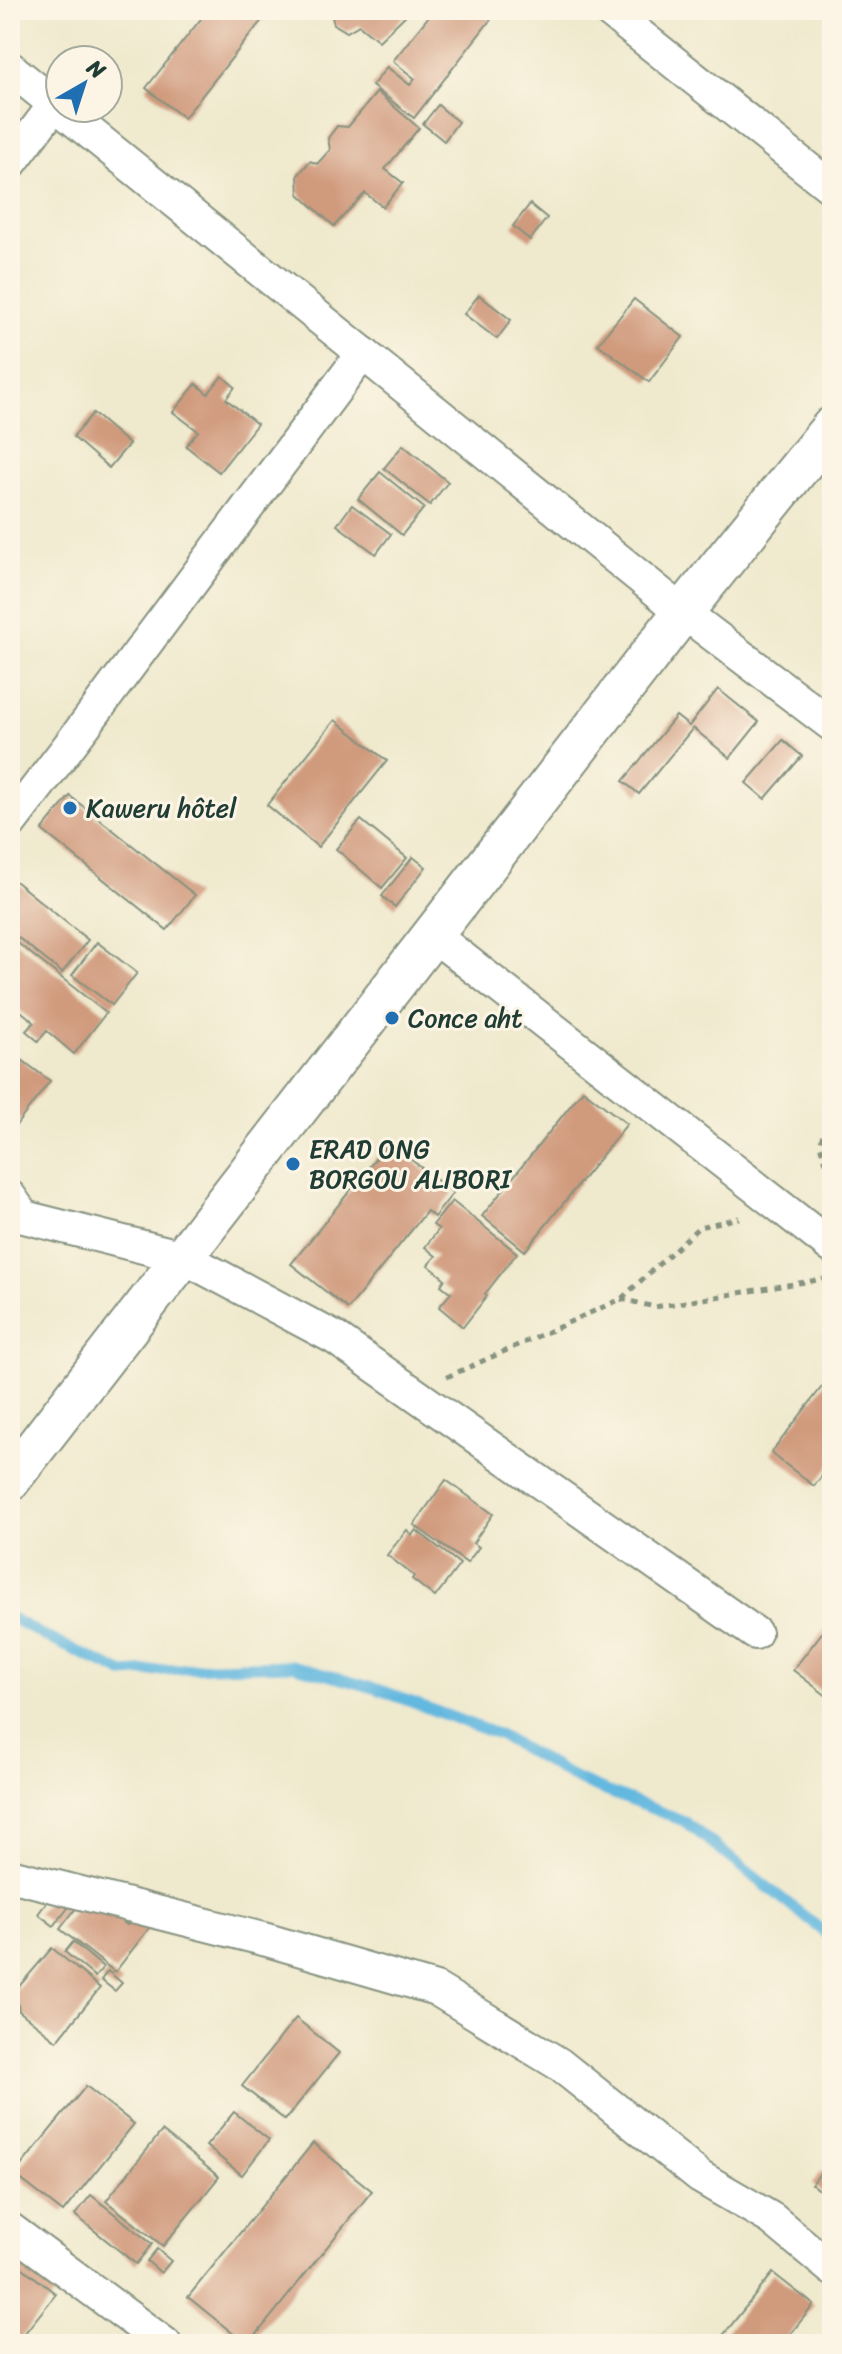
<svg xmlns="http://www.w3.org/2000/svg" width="842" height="2354" viewBox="0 0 842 2354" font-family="Sriracha,sans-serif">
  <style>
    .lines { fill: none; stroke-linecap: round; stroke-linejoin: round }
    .stream { stroke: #63b8df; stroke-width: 11 }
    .building { fill: #d09a7d }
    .minor-casing { stroke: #879380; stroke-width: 36 }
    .tertiary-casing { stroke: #879380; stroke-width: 44 }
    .path { stroke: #879380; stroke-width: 5; stroke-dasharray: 6 6; stroke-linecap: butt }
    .minor { stroke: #fff; stroke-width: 32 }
    .tertiary { stroke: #fff; stroke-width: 40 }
    .poi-dot { fill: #1f6fb2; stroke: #fcf5e5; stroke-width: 3 }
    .labels { text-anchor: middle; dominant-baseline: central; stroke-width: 6; stroke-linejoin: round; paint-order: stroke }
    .poi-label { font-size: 26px; fill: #1f3d34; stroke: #fcf5e5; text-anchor: start }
  </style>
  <rect width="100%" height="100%" fill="#fcf5e5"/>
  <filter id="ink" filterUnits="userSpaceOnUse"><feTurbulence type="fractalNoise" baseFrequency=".0125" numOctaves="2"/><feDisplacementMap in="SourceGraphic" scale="16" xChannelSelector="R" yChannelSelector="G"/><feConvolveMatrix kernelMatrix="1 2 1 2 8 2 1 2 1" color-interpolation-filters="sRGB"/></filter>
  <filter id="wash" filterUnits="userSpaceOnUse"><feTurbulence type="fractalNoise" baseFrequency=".006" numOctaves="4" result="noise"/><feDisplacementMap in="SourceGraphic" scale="32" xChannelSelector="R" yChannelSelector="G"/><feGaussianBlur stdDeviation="1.8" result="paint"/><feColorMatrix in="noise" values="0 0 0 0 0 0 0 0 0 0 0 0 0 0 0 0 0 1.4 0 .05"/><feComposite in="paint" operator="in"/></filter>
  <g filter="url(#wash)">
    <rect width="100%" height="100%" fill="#efe9cd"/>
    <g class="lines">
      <path class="stream" d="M10 1617 44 1636 123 1673 209 1667 292 1665 377 1689 499 1735 580 1781 684 1821 832 1938"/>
    </g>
    <g id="blocks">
      <g class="building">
        <path d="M208 10H270L184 118 146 88Z"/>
        <path d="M330 10H411L379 41 359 25 347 32 334 24Z"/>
        <path d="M426 10H498L414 118 372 86 387 67 410 85 415 79 393 61 429 16 424 13Z"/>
        <path d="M377 92 419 128 385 169 403 183 383 207 365 193 334 226 299 194 298 175 310 161 317 164 330 150 328 138 337 126 348 127Z"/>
        <path d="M438 105 458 122 444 141 423 124Z"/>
        <path d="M530 204 547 218 530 240 513 226Z"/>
        <path d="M479 295 511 320 497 339 464 314Z"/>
        <path d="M634 299 683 337 649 382 598 344Z"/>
        <path d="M222 376 235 387 226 399 257 424 219 472 186 446 198 431 173 412 196 384 208 394Z"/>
        <path d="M93 413 129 444 109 468 73 437Z"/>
        <path d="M403 445 448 482 430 505 384 468Z"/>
        <path d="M380 472 424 508 402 535 358 499Z"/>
        <path d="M352 505 391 534 376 554 337 525Z"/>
        <path d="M718 689 759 722 730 758 693 728 639 794 623 781 676 716 689 726Z"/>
        <path d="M335 720 387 761 318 847 267 805Z"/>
        <path d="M783 740 802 756 765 799 746 783Z"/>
        <path d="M70 796 195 895 167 930 42 830Z"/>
        <path d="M361 820 407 858 382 888 336 849Z"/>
        <path d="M413 857 426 867 395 907 382 896Z"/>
        <path d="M10 877 88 940 62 973 10 931Z"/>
        <path d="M10 937 106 1013 74 1054 47 1031 38 1041 26 1031 34 1022 10 1002Z"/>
        <path d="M97 942 137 973 112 1005 72 975Z"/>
        <path d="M10 1051 50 1081 10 1133Z"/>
        <path d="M583 1090 627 1124 525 1251 482 1216Z"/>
        <path d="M389 1142 453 1193 434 1217 427 1211 348 1309 291 1264Z"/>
        <path d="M452 1201 517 1253 485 1294 487 1296 463 1327 439 1307 451 1293 441 1285 445 1279 428 1265 436 1256 425 1247 439 1229 433 1225Z"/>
        <path d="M832 1374V1463L814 1486 771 1453Z"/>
        <path d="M446 1480 493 1514 473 1543 479 1547 467 1563 414 1525Z"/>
        <path d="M407 1530 412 1535 416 1530 460 1564 435 1597 412 1579 414 1576 387 1555Z"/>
        <path d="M832 1620V1700L793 1670Z"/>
        <path d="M87 1894 127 1925 138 1911 153 1923 115 1972 60 1929Z"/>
        <path d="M52 1895 68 1908 54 1926 38 1914Z"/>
        <path d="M73 1942 103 1967 95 1977 65 1952Z"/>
        <path d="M52 1948 100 1988 57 2041 19 2011 15 1991Z"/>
        <path d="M108 1971 122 1983 115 1991 101 1980Z"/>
        <path d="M296 2018 339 2053 285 2120 242 2086Z"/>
        <path d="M86 2086 134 2124 63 2212 14 2174Z"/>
        <path d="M234 2112 269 2140 242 2175 206 2146Z"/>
        <path d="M162 2131 219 2177 163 2246 106 2201Z"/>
        <path d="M313 2143 372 2191 249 2344H246L188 2297Z"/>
        <path d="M822 2171 832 2180V2200L812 2184Z"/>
        <path d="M91 2195 152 2244 136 2264 75 2215Z"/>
        <path d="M157 2249 171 2261 161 2273 147 2261Z"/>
        <path d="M10 2258 56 2294 16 2344H10Z"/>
        <path d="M773 2273 814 2305 782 2344H716Z"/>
      </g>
    </g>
  </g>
  <g filter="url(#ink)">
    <use href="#blocks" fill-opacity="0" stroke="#879380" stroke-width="2"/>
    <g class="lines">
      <g class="minor-casing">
        <g id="minor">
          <path d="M608 10 832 188"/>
          <path d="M10 68 683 612 832 725"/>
          <path d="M10 164 55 104"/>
          <path d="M10 823 88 721 363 353"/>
          <path d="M433 935 832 1247"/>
          <path d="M10 1197 24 1217 183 1257 335 1338 755 1633"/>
          <path d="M10 1875 267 1940 436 1989 559 2064 700 2177 772 2219 832 2269"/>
          <path d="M10 2229 165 2344"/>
        </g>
      </g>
      <g class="tertiary-casing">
        <path id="tertiary" d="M10 1480 683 612 832 427"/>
      </g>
      <g class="path">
        <path d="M832 1100 820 1145 832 1179"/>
        <path d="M621 1299 655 1307 823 1279"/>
        <path d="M447 1377 621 1299 699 1227 739 1218"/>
      </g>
      <use href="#minor" class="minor"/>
      <use href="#tertiary" class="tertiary"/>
    </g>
  </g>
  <g class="poi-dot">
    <circle cx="70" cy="808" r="8"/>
    <circle cx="392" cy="1018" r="8"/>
    <circle cx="293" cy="1164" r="8"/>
  </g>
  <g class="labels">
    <g class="poi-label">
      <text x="86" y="808">Kaweru hôtel</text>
      <text x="408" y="1018">Conce aht</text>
      <text x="309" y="1149">ERAD ONG<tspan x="309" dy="30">BORGOU ALIBORI</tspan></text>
    </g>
  </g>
  <rect width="842" height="2354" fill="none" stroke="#fcf5e5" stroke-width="40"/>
  <g transform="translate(84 84) rotate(39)"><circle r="38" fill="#fcf5e5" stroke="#a4ab9e" stroke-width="2"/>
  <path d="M0-6L14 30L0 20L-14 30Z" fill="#1f6fb2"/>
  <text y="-12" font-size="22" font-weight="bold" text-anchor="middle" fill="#1f3d34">N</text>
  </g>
</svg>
